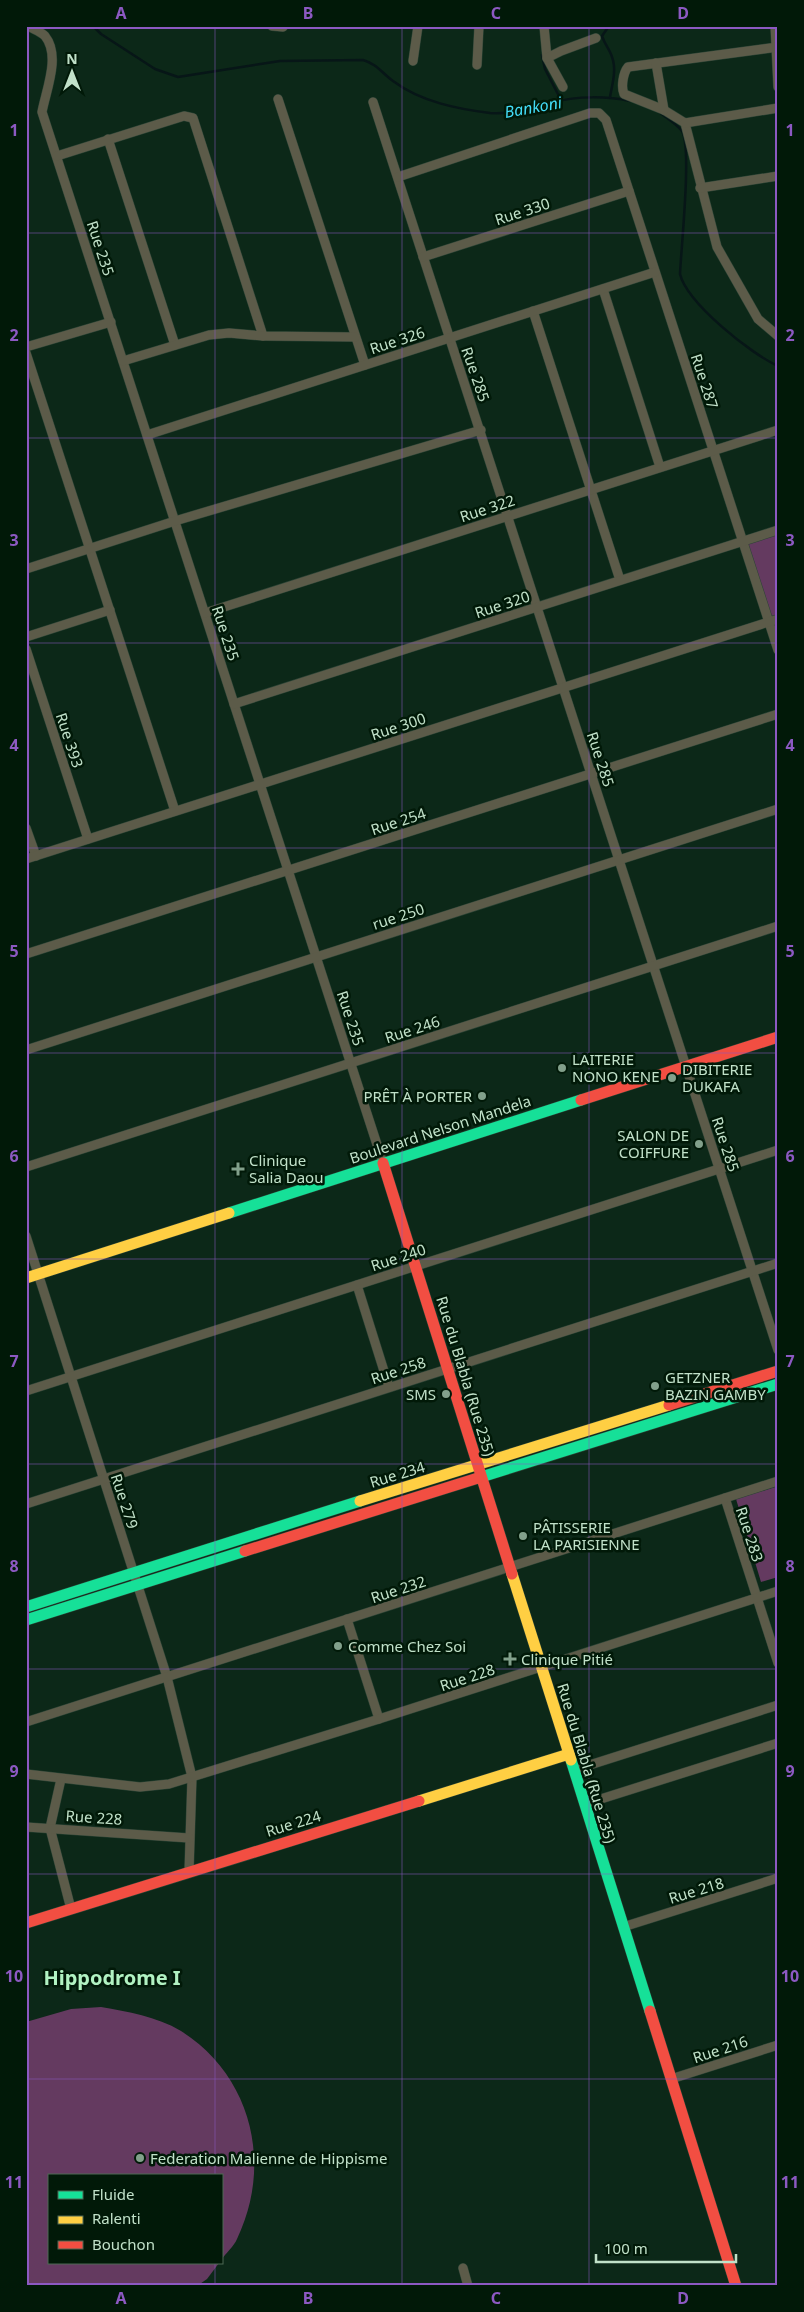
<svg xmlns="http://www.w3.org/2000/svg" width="804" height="2312" viewBox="0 0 804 2312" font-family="'Noto Sans',sans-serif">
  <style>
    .green { fill: #643a60 }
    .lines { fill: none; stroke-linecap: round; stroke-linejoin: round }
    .stream { stroke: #071617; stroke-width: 2.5 }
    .street-casing { stroke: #2b4335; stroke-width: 10 }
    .fast-casing { stroke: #2b4335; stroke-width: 12 }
    .slow-casing { stroke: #2b4335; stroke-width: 12 }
    .jam-casing { stroke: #2b4335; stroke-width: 12 }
    .street { stroke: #5c5b49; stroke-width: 9 }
    .fast { stroke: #16e098; stroke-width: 11 }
    .slow { stroke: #ffcf43; stroke-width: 11 }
    .jam { stroke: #f24e42; stroke-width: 11 }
    .grid { fill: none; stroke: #8c59c2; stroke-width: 1; stroke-opacity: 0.55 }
    .poi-dot { fill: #82a08b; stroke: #011908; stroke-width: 2 }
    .labels { text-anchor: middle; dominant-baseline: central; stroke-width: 5; stroke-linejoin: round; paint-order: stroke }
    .street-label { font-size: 15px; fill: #c1e1c9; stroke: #011908 }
    .poi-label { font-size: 15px; fill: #c1e1c9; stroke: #011908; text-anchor: start }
    .water-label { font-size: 16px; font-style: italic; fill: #43ddf8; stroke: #011908 }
    .district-label { font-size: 20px; font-weight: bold; fill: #b1f2c2; stroke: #011908 }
    .neatline { fill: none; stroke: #8c59c2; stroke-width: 2 }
    .grid-label { font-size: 16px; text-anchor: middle; font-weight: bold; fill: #8c59c2 }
  </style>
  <rect width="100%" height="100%" fill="#0c2818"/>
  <g class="green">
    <path d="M778 530V619L769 622 742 541Z"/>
    <path d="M778 1486V1577L761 1582 736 1499Z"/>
    <path d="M101 2007C128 2012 156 2016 181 2031 252 2076 273 2164 237 2239 234 2246 226 2253 221 2260V2176H49V2263H219L207 2279 197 2286H26V2022L71 2009Z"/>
  </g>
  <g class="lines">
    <g class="stream">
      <path d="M93 26 101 34 155 69 178 77 280 61 363 60C377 64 382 73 393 81 421 102 458 109 490 113 512 115 534 106 554 102 577 96 607 96 630 101"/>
      <path d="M609 26 602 36C605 45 610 50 612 57 617 70 612 85 610 97"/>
      <path d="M542 55 545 69 561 100"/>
      <path d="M658 111C665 117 677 124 682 131 692 147 681 249 680 274 687 303 751 354 778 366"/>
    </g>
    <g class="street-casing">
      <g id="street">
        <path d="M28 26C33 29 41 32 45 36 61 56 46 90 42 112L383 1163"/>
        <path d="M272 26 283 27"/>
        <path d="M544 26 547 58 563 87"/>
        <path d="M775 26 778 87"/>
        <path d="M778 47 628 67C623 73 621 87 624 94L664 110 685 123 717 247 758 319 778 336"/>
        <path d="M547 58 561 51 596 38"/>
        <path d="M413 61 418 26"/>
        <path d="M656 63 664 110"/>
        <path d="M477 65 479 26"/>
        <path d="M278 99 365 365"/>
        <path d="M373 102 778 1350"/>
        <path d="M685 123 778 108"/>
        <path d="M108 139 175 345"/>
        <path d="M57 156 184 116 193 118 263 336"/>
        <path d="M398 177 590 113H599L606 120 778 650"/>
        <path d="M700 188 778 176"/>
        <path d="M423 257 629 191"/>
        <path d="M603 289 660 467"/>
        <path d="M533 311 620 580"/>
        <path d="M26 347 111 322"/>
        <path d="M26 353 175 811"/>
        <path d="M123 361 209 335 229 333 263 336 355 337"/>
        <path d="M147 435 655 272"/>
        <path d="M26 569 175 521 481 430"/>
        <path d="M205 613 778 430"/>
        <path d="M26 637 110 610"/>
        <path d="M26 649 88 839"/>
        <path d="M234 704 778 530"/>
        <path d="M26 828 36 856"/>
        <path d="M26 859 778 619"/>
        <path d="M26 954 778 714"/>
        <path d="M26 1050 778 809"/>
        <path d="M26 1167 778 926"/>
        <path d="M26 1236 167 1677 192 1777 189 1872"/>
        <path d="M357 1285 389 1387"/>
        <path d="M26 1391 778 1150"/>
        <path d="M725 1498 778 1663"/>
        <path d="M26 1504 778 1263"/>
        <path d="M347 1619 379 1719"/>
        <path d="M26 1722 778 1481"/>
        <path d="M574 1770 778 1705"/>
        <path d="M26 1774 140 1787 169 1784 379 1719 778 1591"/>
        <path d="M61 1779 50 1828 71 1909"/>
        <path d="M585 1804 778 1743"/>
        <path d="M26 1827 189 1838"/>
        <path d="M623 1927 778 1878"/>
        <path d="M671 2079 778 2045"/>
        <path d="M463 2268 468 2286"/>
      </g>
    </g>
    <g class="fast-casing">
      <g id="fast">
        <path d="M229 1213 581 1100"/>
        <path d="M478 1478 778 1384"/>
        <path d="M26 1607 360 1501"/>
        <path d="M26 1620 245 1551"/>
        <path d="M571 1760 650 2011"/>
      </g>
    </g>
    <g class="slow-casing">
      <g id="slow">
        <path d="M26 1278 229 1213"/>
        <path d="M360 1501 669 1405"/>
        <path d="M512 1574 571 1760"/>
        <path d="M419 1801 569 1754"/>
      </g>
    </g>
    <g class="jam-casing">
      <g id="jam">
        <path d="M581 1100 778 1037"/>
        <path d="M383 1163 512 1574"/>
        <path d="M669 1405 778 1371"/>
        <path d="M245 1551 478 1478"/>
        <path d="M26 1923 419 1801"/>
        <path d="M650 2011 736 2286"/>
      </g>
    </g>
    <use href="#street" class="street"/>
    <use href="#fast" class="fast"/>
    <use href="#slow" class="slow"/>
    <use href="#jam" class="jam"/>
  </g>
  <path class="grid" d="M215 26V2176M402 26V2286M589 26V2286M26 233H778M26 438H778M26 643H778M26 848H778M26 1053H778M26 1259H778M26 1464H778M26 1669H778M26 1874H778M26 2079H778M215 2263V2286"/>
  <g class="poi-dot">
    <circle cx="562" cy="1068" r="5"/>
    <circle cx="672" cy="1078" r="5"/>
    <circle cx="482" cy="1096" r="5"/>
    <circle cx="699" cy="1144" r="5"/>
    <path d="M235.5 1161.5h5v5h5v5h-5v5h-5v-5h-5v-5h5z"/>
    <circle cx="655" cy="1386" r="5"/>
    <circle cx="446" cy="1394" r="5"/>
    <circle cx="523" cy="1536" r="5"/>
    <circle cx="338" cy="1646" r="5"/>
    <path d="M507.5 1651.5h5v5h5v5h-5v5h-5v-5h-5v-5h5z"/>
    <circle cx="140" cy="2158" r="5"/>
  </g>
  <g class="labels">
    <g class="street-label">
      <text transform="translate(522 211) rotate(-18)">Rue 330</text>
      <text transform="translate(101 248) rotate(72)">Rue 235</text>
      <text transform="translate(397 340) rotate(-18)">Rue 326</text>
      <text transform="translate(476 374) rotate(71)">Rue 285</text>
      <text transform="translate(705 381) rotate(72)">Rue 287</text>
      <text transform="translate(487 508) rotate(-18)">Rue 322</text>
      <text transform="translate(502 604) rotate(-18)">Rue 320</text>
      <text transform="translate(226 633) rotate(72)">Rue 235</text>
      <text transform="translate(398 726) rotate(-18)">Rue 300</text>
      <text transform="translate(70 740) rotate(72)">Rue 393</text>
      <text transform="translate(601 759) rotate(72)">Rue 285</text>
      <text transform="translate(398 821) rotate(-18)">Rue 254</text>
      <text transform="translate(398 916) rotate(-18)">rue 250</text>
      <text transform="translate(351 1018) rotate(72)">Rue 235</text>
      <text transform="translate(412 1029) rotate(-18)">Rue 246</text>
      <text transform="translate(440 1129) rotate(-18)">Boulevard Nelson Mandela</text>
      <text transform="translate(726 1144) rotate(72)">Rue 285</text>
      <text transform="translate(398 1257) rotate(-18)">Rue 240</text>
      <text transform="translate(398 1370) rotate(-18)">Rue 258</text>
      <text transform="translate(466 1376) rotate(73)">Rue du Blabla (Rue 235)</text>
      <text transform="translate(397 1474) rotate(-17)">Rue 234</text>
      <text transform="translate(125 1501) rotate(72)">Rue 279</text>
      <text transform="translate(750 1534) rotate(72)">Rue 283</text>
      <text transform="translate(398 1589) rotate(-18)">Rue 232</text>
      <text transform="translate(467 1677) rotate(-18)">Rue 228</text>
      <text transform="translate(587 1763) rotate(73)">Rue du Blabla (Rue 235)</text>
      <text transform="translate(94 1817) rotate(4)">Rue 228</text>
      <text transform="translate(293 1823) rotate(-17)">Rue 224</text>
      <text transform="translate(696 1890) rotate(-17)">Rue 218</text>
      <text transform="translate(720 2049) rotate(-18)">Rue 216</text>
    </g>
    <g class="poi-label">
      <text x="572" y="1059">LAITERIE<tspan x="572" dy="17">NONO KENE</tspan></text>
      <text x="682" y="1069">DIBITERIE<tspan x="682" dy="17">DUKAFA</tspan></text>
      <text x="472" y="1096" text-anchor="end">PRÊT À PORTER</text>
      <text x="689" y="1135" text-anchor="end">SALON DE<tspan x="689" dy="17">COIFFURE</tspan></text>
      <text x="249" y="1160">Clinique<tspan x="249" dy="17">Salia Daou</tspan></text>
      <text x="665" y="1377">GETZNER<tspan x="665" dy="17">BAZIN GAMBY</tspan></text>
      <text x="436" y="1394" text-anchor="end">SMS</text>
      <text x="533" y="1527">PÂTISSERIE<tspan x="533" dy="17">LA PARISIENNE</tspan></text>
      <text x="348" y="1646">Comme Chez Soi</text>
      <text x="521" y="1659">Clinique Pitié</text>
      <text x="150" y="2158">Federation Malienne de Hippisme</text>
    </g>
    <g class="water-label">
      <text transform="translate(533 107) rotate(-10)">Bankoni</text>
    </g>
    <g class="district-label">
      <text x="112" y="1977">Hippodrome I</text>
    </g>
  </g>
  <rect width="804" height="2312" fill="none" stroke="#011908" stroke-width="55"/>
  <rect x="48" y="2174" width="175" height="90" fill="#011908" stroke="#4e6955"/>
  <rect x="58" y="2191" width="25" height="8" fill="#16e098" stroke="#4e6955"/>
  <text x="92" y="2200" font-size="15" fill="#c1e1c9">Fluide</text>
  <rect x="58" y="2216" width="25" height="8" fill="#ffcf43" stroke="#4e6955"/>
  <text x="92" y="2224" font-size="15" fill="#c1e1c9">Ralenti</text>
  <rect x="58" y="2241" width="25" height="8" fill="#f24e42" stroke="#4e6955"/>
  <text x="92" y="2250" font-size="15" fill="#c1e1c9">Bouchon</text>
  <g transform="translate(72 72)" stroke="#011908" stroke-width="4" paint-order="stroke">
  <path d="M0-4L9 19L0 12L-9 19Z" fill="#c1e1c9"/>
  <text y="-8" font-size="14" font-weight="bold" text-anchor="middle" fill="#c1e1c9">N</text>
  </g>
  <path d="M596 2254v8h140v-8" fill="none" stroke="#c1e1c9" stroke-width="2.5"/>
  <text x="604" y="2254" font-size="15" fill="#c1e1c9" stroke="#011908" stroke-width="4" paint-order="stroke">100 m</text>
  <rect x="28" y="28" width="748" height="2256" class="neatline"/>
  <g class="grid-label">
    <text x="121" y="19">A</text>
    <text x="308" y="19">B</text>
    <text x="496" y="19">C</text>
    <text x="683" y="19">D</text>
    <text x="14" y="136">1</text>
    <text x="790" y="136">1</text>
    <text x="14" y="341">2</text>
    <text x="790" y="341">2</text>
    <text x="14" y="546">3</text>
    <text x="790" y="546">3</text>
    <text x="14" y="751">4</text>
    <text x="790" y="751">4</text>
    <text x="14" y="957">5</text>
    <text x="790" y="957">5</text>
    <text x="14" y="1162">6</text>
    <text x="790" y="1162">6</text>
    <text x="14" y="1367">7</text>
    <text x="790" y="1367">7</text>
    <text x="14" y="1572">8</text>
    <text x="790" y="1572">8</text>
    <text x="14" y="1777">9</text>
    <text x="790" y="1777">9</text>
    <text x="14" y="1982">10</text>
    <text x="790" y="1982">10</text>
    <text x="14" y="2188">11</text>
    <text x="790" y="2188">11</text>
    <text x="121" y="2304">A</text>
    <text x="308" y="2304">B</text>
    <text x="496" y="2304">C</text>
    <text x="683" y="2304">D</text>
  </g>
</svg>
